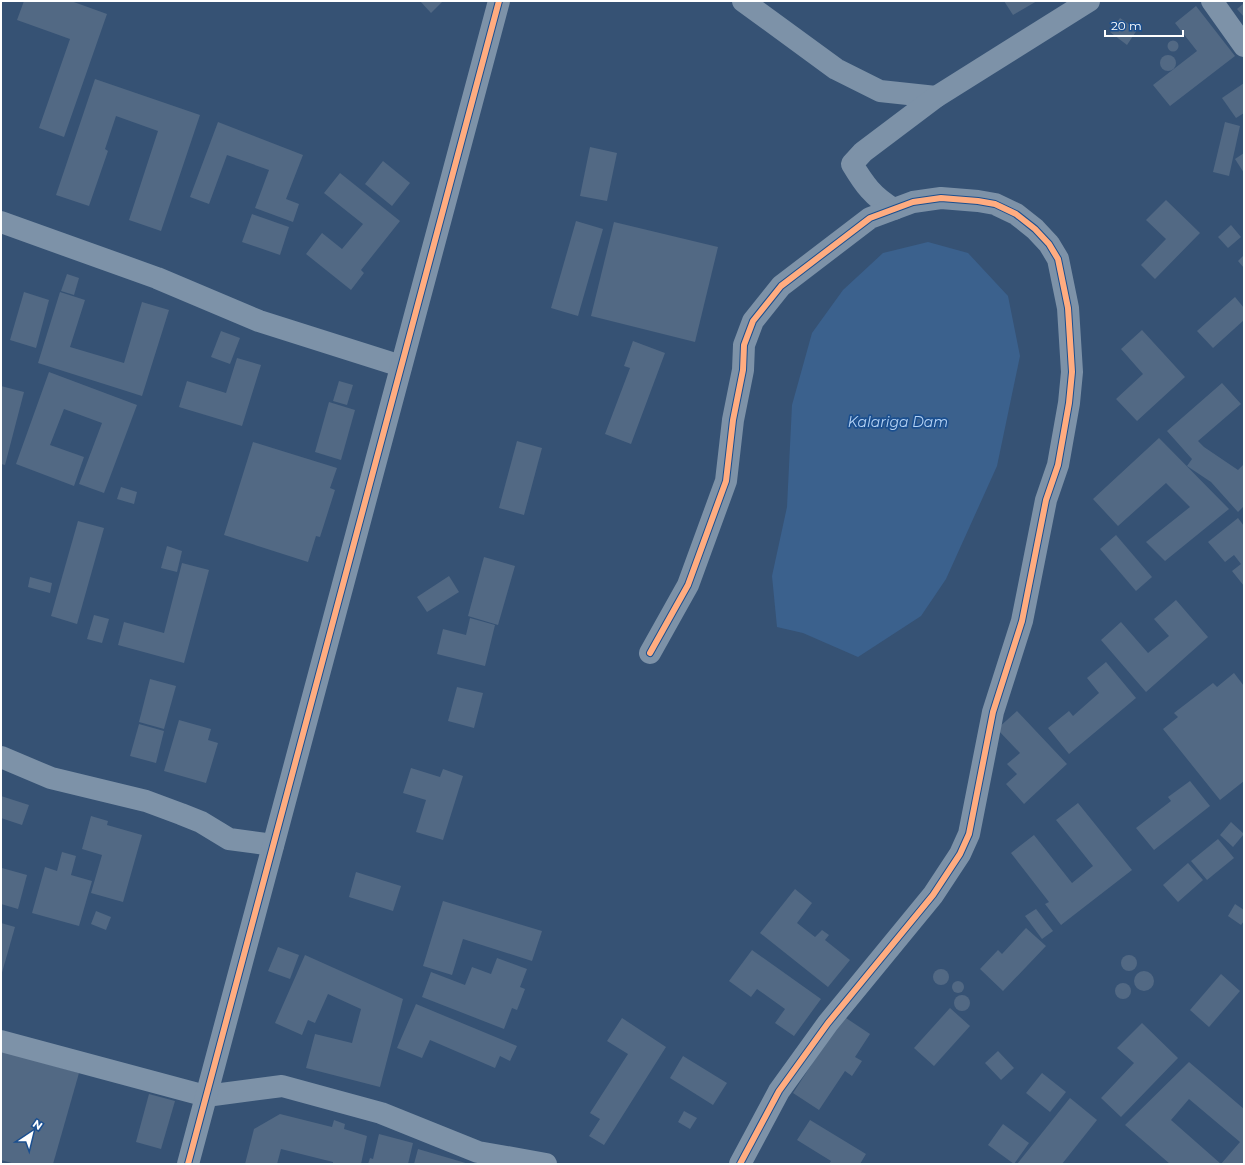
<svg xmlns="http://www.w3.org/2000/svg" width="1245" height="1165" viewBox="0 0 1245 1165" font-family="Montserrat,sans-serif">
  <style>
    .water { fill: #3b618d }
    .building { fill: #526984; fill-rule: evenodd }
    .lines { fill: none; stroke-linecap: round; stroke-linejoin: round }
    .minor { stroke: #7d92a8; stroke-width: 22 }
    .cycleway-casing { stroke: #1b4f8f; stroke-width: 8 }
    .cycleway { stroke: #ffac80; stroke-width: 6 }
    .labels { text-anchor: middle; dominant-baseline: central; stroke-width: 3.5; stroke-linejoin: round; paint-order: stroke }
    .water-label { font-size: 14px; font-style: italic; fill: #b5d3f5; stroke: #1b4f8f }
  </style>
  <rect width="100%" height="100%" fill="#365274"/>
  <path class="water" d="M928 242 968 253 1008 296 1020 356 997 466 946 579 921 616 858 657 803 633 777 627 772 576 787 507 792 405 812 333 843 290 883 253Z"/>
  <g class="building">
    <path d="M24 1H71L107 14 64 137 39 128 70 39 17 20Z"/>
    <path d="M420 1H443L431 13Z"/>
    <path d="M1004 1H1037L1013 15Z"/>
    <path d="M1244 3V17L1237 9Z"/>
    <path d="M1196 6 1235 56 1170 106 1153 85 1197 51 1175 23Z"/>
    <path d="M1120 18 1137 30 1127 45 1110 32Z"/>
    <circle cx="1173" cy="46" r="5.5"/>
    <circle cx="1168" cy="63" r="8"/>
    <path d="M95 79 200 115 161 231 129 220 158 131 116 116 105 149 108 151 89 206 56 195Z"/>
    <path d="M1244 83V113L1236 118 1222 98Z"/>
    <path d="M218 122 303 155 286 199 299 204 293 222 255 208 269 170 227 155 209 204 190 197Z"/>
    <path d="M1225 122 1240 126 1229 176 1213 172Z"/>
    <path d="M590 147 617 153 607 201 580 196Z"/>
    <path d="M1244 153V173L1235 159Z"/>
    <path d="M383 161 410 183 392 206 365 184Z"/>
    <path d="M340 173 400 221 361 270 364 273 351 290 306 254 322 233 342 249 363 224 324 193Z"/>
    <path d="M1166 200 1200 233 1155 279 1141 265 1166 239 1146 220Z"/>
    <path d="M252 214 289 227 280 255 242 242Z"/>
    <path d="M576 221 603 229 578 316 551 308Z"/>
    <path d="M614 222 718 247 695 342 591 316Z"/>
    <path d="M1231 225 1241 237 1228 248 1218 237Z"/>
    <path d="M1244 255V268L1238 261Z"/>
    <path d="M67 274 79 278 74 295 61 291Z"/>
    <path d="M24 292 49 300 36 348 10 340Z"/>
    <path d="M60 292 85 300 70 347 124 363 142 302 169 310 142 396 38 363Z"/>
    <path d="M1235 297 1244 308V320L1213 348 1197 331Z"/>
    <path d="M1142 330 1185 377 1137 421 1116 399 1143 374 1121 349Z"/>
    <path d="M221 331 240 338 230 364 211 357Z"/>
    <path d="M633 341 665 353 631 444 605 434 630 368 624 366Z"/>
    <path d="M237 358 261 365 242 426 179 407 187 381 226 393Z"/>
    <path d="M49 372 137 405 104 493 79 484 102 423 64 409 50 445 84 457 74 486 16 464Z"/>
    <path d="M339 381 353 385 347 405 333 401Z"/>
    <path d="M1222 383 1241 404 1198 441 1204 447 1238 470 1244 464V506L1238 512 1211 482 1187 466 1192 459 1167 431Z"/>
    <path d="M1 386 24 392 5 465 1 464Z"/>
    <path d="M329 402 355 410 341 460 315 452Z"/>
    <path d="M1159 438 1229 509 1165 561 1146 542 1190 507 1166 483 1118 526 1093 499Z"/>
    <path d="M517 441 542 448 524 515 499 508Z"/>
    <path d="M253 442 337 468 330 488 335 490 320 537 316 536 308 562 224 535Z"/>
    <path d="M121 487 137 492 134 504 117 499Z"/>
    <path d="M1238 518 1244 526V586L1232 571 1241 564 1234 555 1225 562 1208 542Z"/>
    <path d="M78 521 104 528 77 624 51 616Z"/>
    <path d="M1116 535 1152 577 1136 591 1100 549Z"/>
    <path d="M167 546 182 551 177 572 161 568Z"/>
    <path d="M484 557 515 566 498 625 468 616Z"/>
    <path d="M182 563 209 570 184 663 118 645 124 622 164 633Z"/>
    <path d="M449 576 459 592 427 612 417 597Z"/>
    <path d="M30 577 52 583 50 593 28 587Z"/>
    <path d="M1176 600 1208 637 1146 692 1101 640 1121 622 1148 653 1169 636 1154 619Z"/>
    <path d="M94 615 109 619 102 643 87 639Z"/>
    <path d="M470 618 495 625 485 666 437 654 443 629 466 635Z"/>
    <path d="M1106 662 1136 698 1069 754 1048 728 1069 711 1073 716 1099 693 1087 678Z"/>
    <path d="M1234 673 1244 686V781L1220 800 1163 729 1178 717 1174 713 1213 683 1217 687Z"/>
    <path d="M150 679 176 686 164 729 139 722Z"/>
    <path d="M457 687 483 693 474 728 448 721Z"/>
    <path d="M1017 711 1067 764 1024 804 1006 784 1017 774 1007 764 1020 753 997 729Z"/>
    <path d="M179 720 211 729 208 740 218 743 206 783 164 771Z"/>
    <path d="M139 724 164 731 156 763 130 756Z"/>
    <path d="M411 768 440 777 443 769 463 776 443 840 416 832 426 800 403 793Z"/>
    <path d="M1190 781 1210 806 1154 850 1136 828 1171 801 1168 797Z"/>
    <path d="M1 796 29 805 22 825 1 818Z"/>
    <path d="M1078 803 1132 870 1061 925 1045 904 1049 902 1011 853 1034 835 1072 883 1093 866 1056 820Z"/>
    <path d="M91 816 108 821 107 825 142 835 123 902 91 893 102 855 82 849Z"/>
    <path d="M1231 822 1244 834 1233 847 1220 835Z"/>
    <path d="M1218 839 1234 858 1207 880 1191 861Z"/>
    <path d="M62 852 76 856 71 875 92 881 79 926 32 913 45 867 57 871Z"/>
    <path d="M1188 863 1203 880 1178 902 1163 885Z"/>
    <path d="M2 868 27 875 18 909 1 904Z"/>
    <path d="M356 872 401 886 393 911 349 897Z"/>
    <path d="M795 889 812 903 797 923 815 937 822 930 829 935 825 940 850 960 828 987 760 933Z"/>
    <path d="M443 901 542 931 532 961 463 939 452 975 423 966Z"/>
    <path d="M1235 904 1244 910V921L1241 925 1228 916Z"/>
    <path d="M1036 909 1053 931 1042 939 1025 916Z"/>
    <path d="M96 911 111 917 106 930 91 924Z"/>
    <path d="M1 923 15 927 1 976Z"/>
    <path d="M1026 928 1046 946 1003 991 980 969 998 950 1002 954Z"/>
    <path d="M278 947 299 955 290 979 268 971Z"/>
    <path d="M752 950 821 999 794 1036 775 1023 785 1009 757 989 751 997 729 981Z"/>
    <circle cx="1129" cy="963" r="8"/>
    <path d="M305 955 403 999 380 1087 306 1068 315 1034 352 1043 361 1009 328 994 315 1023 308 1020 302 1035 275 1023Z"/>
    <path d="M497 958 527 969 520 987 525 989 517 1010 512 1008 504 1029 422 997 431 972 465 985 472 967 491 974Z"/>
    <circle cx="941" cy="977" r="8"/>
    <circle cx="1144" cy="981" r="10"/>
    <path d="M1221 974 1240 991 1209 1027 1190 1010Z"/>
    <circle cx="958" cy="987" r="6"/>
    <circle cx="1123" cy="991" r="8"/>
    <circle cx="962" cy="1003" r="8"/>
    <path d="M416 1004 517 1046 510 1061 500 1056 495 1068 430 1040 422 1058 397 1048Z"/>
    <path d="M950 1008 970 1026 934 1066 914 1048Z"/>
    <path d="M843 1016 870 1034 855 1057 862 1061 852 1076 845 1071 819 1110 793 1093Z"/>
    <path d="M622 1018 666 1047 604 1145 589 1136 600 1119 590 1113 628 1054 607 1041Z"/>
    <path d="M1142 1023 1178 1058 1121 1117 1101 1098 1134 1063 1117 1048Z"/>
    <path d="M1 1051 79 1073 53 1164H15L1 1160Z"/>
    <path d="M998 1051 1014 1068 1001 1080 985 1063Z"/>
    <path d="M683 1056 727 1083 713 1105 670 1078Z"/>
    <path d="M1189 1062 1244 1109V1164H1170L1125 1125ZM1189 1099 1240 1142 1221 1164 1171 1120Z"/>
    <path d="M1042 1073 1066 1092 1050 1112 1026 1093Z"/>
    <path d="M149 1094 175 1101 161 1149 136 1142Z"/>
    <path d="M1070 1098 1097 1120 1062 1164H1017Z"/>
    <path d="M684 1111 697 1118 690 1129 678 1122Z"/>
    <path d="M280 1114 332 1127 334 1120 345 1124 344 1129 367 1136 361 1164H333V1162L281 1149 277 1164H245L254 1129Z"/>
    <path d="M810 1120 866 1154 860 1164H829L831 1161 797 1140Z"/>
    <path d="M1003 1124 1029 1143 1014 1164 988 1145Z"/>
    <path d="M379 1134 413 1143 408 1164H368L370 1158 373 1159Z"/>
    <path d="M418 1149 469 1164H414Z"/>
  </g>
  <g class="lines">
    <g class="minor">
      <path d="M743 1 836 69 880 91 936 97"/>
      <path d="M1212 1 1244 46"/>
      <path d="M894 209C873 197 864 184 852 164L863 152 936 97 1089 1"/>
      <path d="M1 222 157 278 259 321 401 366"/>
      <path d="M650 653 688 585 726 481 733 420 743 370 744 345 753 321 781 286 870 218 913 202 941 198 978 201 995 204 1016 214 1035 229 1049 244 1058 259 1068 308 1072 372 1069 403 1058 465 1046 500 1022 621 993 712 969 834 960 854 933 895 828 1023 779 1091 740 1164"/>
      <path d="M1 757 51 778 146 801 181 814 201 822 229 839 273 845"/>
      <path d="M1 1041 206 1096 282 1086 381 1113 478 1152 546 1164"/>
      <path d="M188 1164 499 1"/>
    </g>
    <g class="cycleway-casing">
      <g id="cycleway">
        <path d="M650 653 688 585 726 481 733 420 743 370 744 345 753 321 781 286 870 218 913 202 941 198 978 201 995 204 1016 214 1035 229 1049 244 1058 259 1068 308 1072 372 1069 403 1058 465 1046 500 1022 621 993 712 969 834 960 854 933 895 828 1023 779 1091 740 1164"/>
        <path d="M188 1164 499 1"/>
      </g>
    </g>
    <use href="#cycleway" class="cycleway"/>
  </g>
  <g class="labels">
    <g class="water-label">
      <text x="898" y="422">Kalariga Dam</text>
    </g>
  </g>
  <rect width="1245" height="1165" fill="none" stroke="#ffffff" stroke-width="4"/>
  <g transform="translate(32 1133) rotate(35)" stroke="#1b4f8f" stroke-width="3" paint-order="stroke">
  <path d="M0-3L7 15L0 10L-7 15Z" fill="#ffffff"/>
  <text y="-6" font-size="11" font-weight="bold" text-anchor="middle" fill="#ffffff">N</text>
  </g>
  <path d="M1105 30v6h78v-6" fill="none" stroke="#ffffff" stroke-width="2"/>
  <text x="1111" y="30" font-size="12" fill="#ffffff" stroke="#1b4f8f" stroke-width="3" paint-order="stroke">20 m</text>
</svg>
